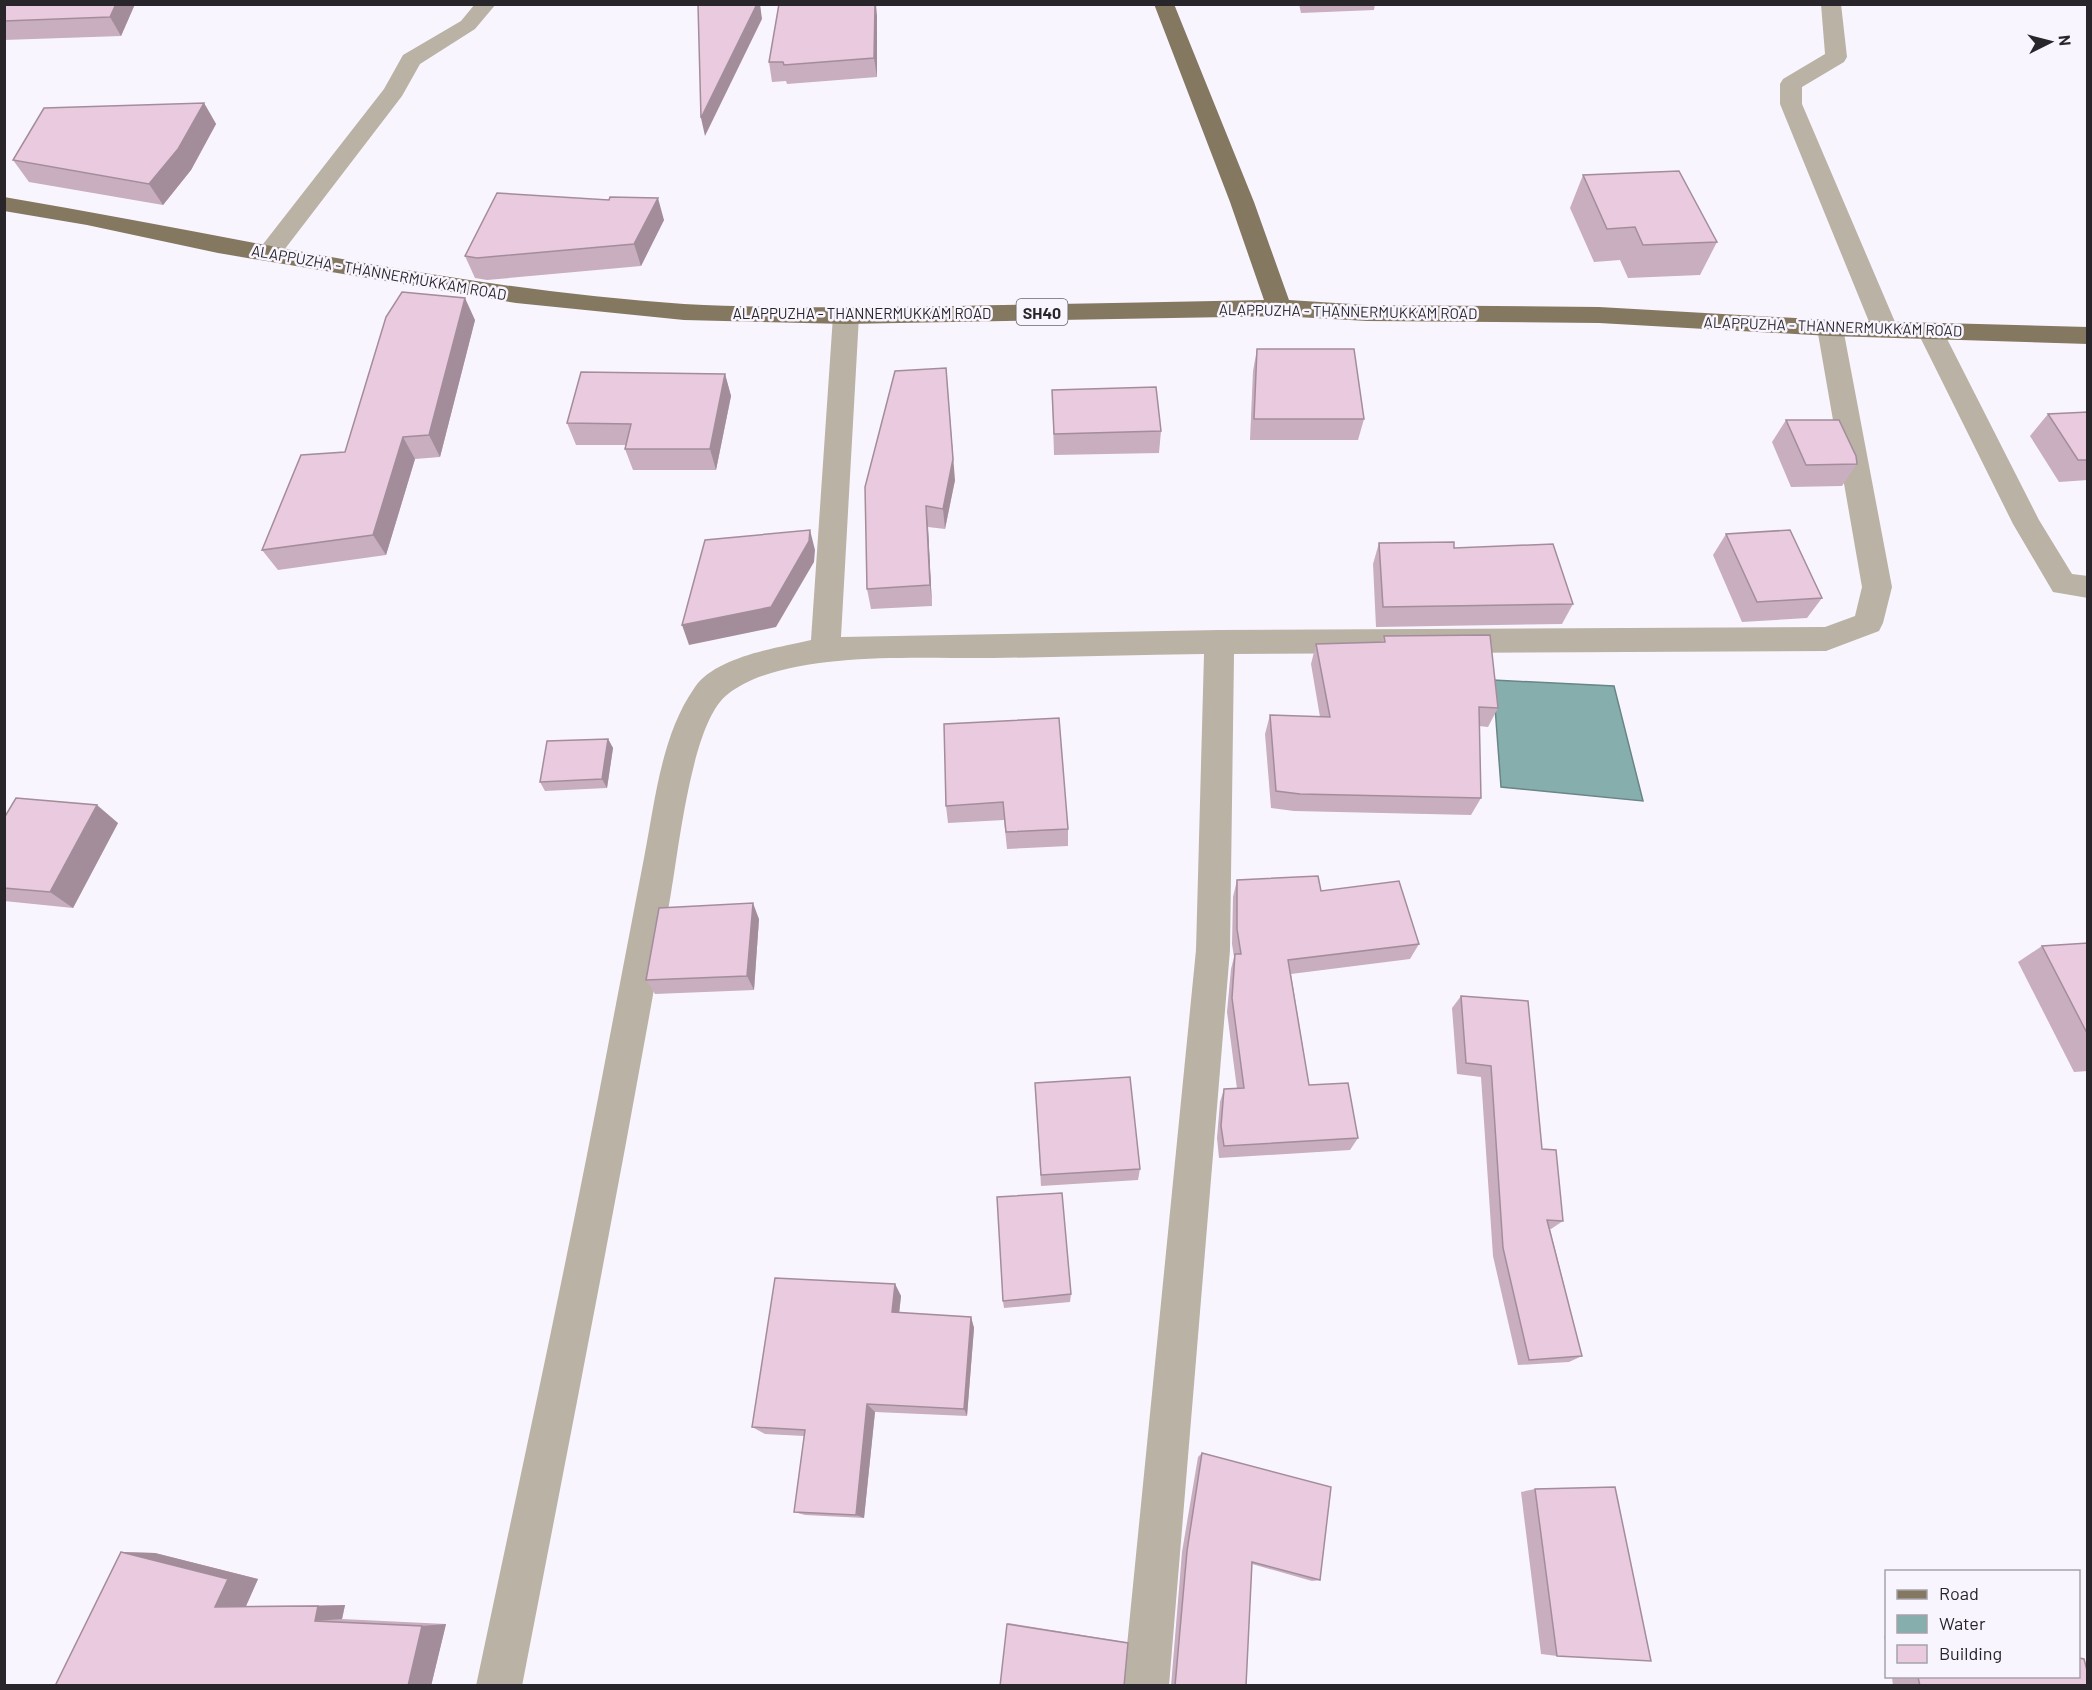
<svg xmlns="http://www.w3.org/2000/svg" width="2092" height="1690" viewBox="0 0 2092 1690" font-family="Barlow,sans-serif">
  <style>
    .water { fill: #86aead; stroke: #6a8586; stroke-width: 1.5 }
    .lines { fill: none; stroke-linecap: round; stroke-linejoin: round }
    .minor { fill: #b9b2a5; fill-rule: evenodd }
    .major { fill: #857861; fill-rule: evenodd }
    .wall { fill: #c8aebf }
    .shaded-wall { fill: #a38d9b }
    .building { fill: #e9cade; stroke: #a38d9b; stroke-width: 1.5 }
    .labels { text-anchor: middle; dominant-baseline: central; stroke-width: 5; stroke-linejoin: round; paint-order: stroke }
    .far-street-label { font-size: 15px; fill: #28262b; stroke: #f9f5fe }
    .shield { fill: #f9f5fe; stroke: #67646a; stroke-width: 1.5 }
    .shield-label { font-size: 16px; font-weight: bold; fill: #28262b }
  </style>
  <rect width="100%" height="100%" fill="#f9f5fe"/>
  <path class="water" d="M1493 680 1614 686 1643 801 1501 787Z"/>
  <g class="lines">
    <g class="minor">
      <path d="M475 4H496L475 29 420 64 402 96 278 258 269 261 260 258 257 253 260 248 384 89 403 55 461 21Z"/>
      <path d="M1821 4H1841L1847 57 1844 62 1802 87V104L1898 329 1894 335 1885 337 1876 335 1872 329 1780 104V84L1783 79 1825 54Z"/>
      <path d="M846 308 855 310 859 316 841 637 1219 630 1825 627 1855 616 1862 587 1817 328 1821 322 1830 320 1839 322 1843 328 1892 587 1883 623 1879 631 1826 651 1234 654 1230 950 1169 1686H1123L1196 950 1204 654C1133 655 1063 657 993 658 921 659 786 649 728 694 692 720 679 848 671 893 625 1158 573 1422 522 1686H476C521 1472 568 1259 608 1046 620 983 632 921 644 858 655 802 661 735 695 687 716 657 776 648 811 640L833 316 837 310Z"/>
      <path d="M1930 323 1939 325 1943 331 2039 520 2072 574 2088 576V598L2053 592 2013 524 1917 331 1921 325Z"/>
    </g>
    <path class="major" d="M1154 4H1174L1254 202 1289 300 1367 305 1599 307 1830 320 2088 327V344L1830 336 1599 323 1367 321 1279 316 846 324 684 320 516 303 218 253 87 225 4 211V197C230 235 455 289 684 304 775 309 867 307 958 306 1060 304 1162 302 1264 300L1230 202Z"/>
  </g>
  <g class="wall">
    <path d="M4 4H135L121 36 4 40Z"/>
    <path d="M1299 4H1375L1374 10 1301 13Z"/>
    <path d="M877 16V77L787 84 786 81 772 82 769 62Z"/>
    <path d="M204 103 216 124 191 170 163 205 29 182 13 160Z"/>
    <path d="M1583 175 1717 242 1700 275 1628 278 1620 260 1594 262 1570 208Z"/>
    <path d="M609 200 664 220 641 266 487 280 475 278 465 256Z"/>
    <path d="M475 320 440 457 415 459 386 555 278 570 262 550Z"/>
    <path d="M1257 349 1364 419 1358 440H1250L1253 371Z"/>
    <path d="M725 374 731 396 716 470H633L625 449 626 445H576L567 423Z"/>
    <path d="M1052 390 1161 431 1159 453 1054 455Z"/>
    <path d="M2088 412V480L2059 482 2030 436 2048 414Z"/>
    <path d="M1786 420 1857 464 1842 486 1791 487 1772 442Z"/>
    <path d="M955 480 945 529 928 527 932 606 871 609 867 589 865 487Z"/>
    <path d="M1726 534 1822 598 1807 618 1742 622 1713 555Z"/>
    <path d="M1379 543 1454 548 1573 604 1562 624 1376 627 1373 564Z"/>
    <path d="M1384 636 1498 708 1488 727 1479 726 1481 798 1471 815 1294 811 1271 808 1265 734 1270 715 1320 717 1311 664 1316 644 1382 642Z"/>
    <path d="M944 724 1068 829V846L1007 849 1004 820 948 823 946 806Z"/>
    <path d="M608 739 613 748 607 788 545 791 540 782Z"/>
    <path d="M4 818 118 823 73 908 4 901Z"/>
    <path d="M1237 880 1321 891 1419 944 1410 959 1291 974 1309 1085 1358 1138 1350 1150 1219 1158 1217 1138 1220 1102 1224 1089H1237L1227 1012 1231 969 1234 957 1232 944 1233 897Z"/>
    <path d="M759 919 754 990 655 994 646 980Z"/>
    <path d="M2088 943V1071L2074 1072 2018 962 2042 946Z"/>
    <path d="M1461 996 1542 1149 1563 1221 1551 1229H1550L1582 1356 1569 1362 1518 1365 1493 1256 1481 1077 1457 1074 1452 1008Z"/>
    <path d="M1035 1083 1140 1169 1138 1180 1041 1186Z"/>
    <path d="M895 1284 901 1296 899 1313 971 1317 974 1328 967 1416 875 1412 864 1518 805 1515 794 1512 804 1436 765 1434 752 1427Z"/>
    <path d="M1071 1294 1070 1302 1004 1308 1003 1301Z"/>
    <path d="M1202 1453 1320 1580 1312 1581 1252 1564 1246 1686H1171L1182 1552 1198 1457Z"/>
    <path d="M1535 1489 1557 1656 1541 1654 1521 1492Z"/>
    <path d="M121 1552 155 1553 258 1579 246 1606 345 1605 342 1619 446 1624 431 1686H55Z"/>
    <path d="M1008 1623 1125 1642 1128 1643 1007 1624Z"/>
    <path d="M1884 1636H1887V1648Z"/>
    <path d="M1892 1677H2079L2088 1686H1893Z"/>
  </g>
  <g class="shaded-wall">
    <path d="M116 4H135L121 36 110 17Z"/>
    <path d="M757 4H760L762 19 705 136 701 118Z"/>
    <path d="M875 4H876L877 16V77L874 58Z"/>
    <path d="M204 103 216 124 191 170 163 205 149 184Z"/>
    <path d="M658 198 664 220 641 266 634 244Z"/>
    <path d="M465 298 475 320 440 457 429 435Z"/>
    <path d="M946 368 955 480 945 529 943 509Z"/>
    <path d="M725 374 731 396 716 470 710 449Z"/>
    <path d="M403 437 415 459 386 555 373 535Z"/>
    <path d="M926 506 928 527 932 606 930 585Z"/>
    <path d="M810 530 815 550 814 562 776 627 689 645 682 625Z"/>
    <path d="M608 739 613 748 607 788 602 779Z"/>
    <path d="M97 805 118 823 73 908 50 892Z"/>
    <path d="M753 903 759 919 754 990 747 976Z"/>
    <path d="M895 1284 901 1296 898 1323 892 1312Z"/>
    <path d="M971 1317 974 1328 967 1416 964 1409Z"/>
    <path d="M867 1404 875 1412 864 1518 856 1515Z"/>
    <path d="M121 1552 155 1553 258 1579 246 1606 215 1607Z"/>
    <path d="M345 1605 342 1619 315 1621 318 1606Z"/>
    <path d="M446 1624 431 1686H408L422 1626Z"/>
  </g>
  <g class="building">
    <path d="M4 4H116L110 17 4 21Z"/>
    <path d="M710 4H757L701 118 698 5Z"/>
    <path d="M779 4H875L874 58 784 65 783 62H769Z"/>
    <path d="M204 103 178 149 149 184 13 160 44 108Z"/>
    <path d="M1679 171 1717 242 1643 245 1635 227 1607 229 1583 175Z"/>
    <path d="M497 193 609 200 610 197 658 198 634 244 477 258 465 256Z"/>
    <path d="M402 292 465 298 429 435 403 437 373 535 262 550 301 455 345 452 386 317Z"/>
    <path d="M1257 349H1354L1364 419H1254Z"/>
    <path d="M946 368 953 459 943 509 926 506 930 585 867 589 865 487 895 371Z"/>
    <path d="M581 372 725 374 710 449H625L631 424 567 423Z"/>
    <path d="M1156 387 1161 431 1054 434 1052 390Z"/>
    <path d="M2088 412V460H2078L2048 414Z"/>
    <path d="M1786 420H1839L1856 456 1857 464 1806 465Z"/>
    <path d="M810 530 809 541 771 607 682 625 705 540Z"/>
    <path d="M1790 530 1822 598 1757 602 1726 534Z"/>
    <path d="M1454 542V548L1553 544 1573 604 1383 607 1379 543Z"/>
    <path d="M1490 635 1498 708 1479 707 1481 798 1300 794 1276 791 1270 715 1330 717 1316 644 1385 642 1384 636Z"/>
    <path d="M1059 718 1068 829 1006 832 1003 802 946 806 944 724Z"/>
    <path d="M608 739 602 779 540 782 547 741Z"/>
    <path d="M16 798 97 805 50 892 4 888V818Z"/>
    <path d="M1318 876 1321 891 1399 881 1419 944 1288 960 1309 1085 1348 1083 1358 1138 1224 1146 1221 1126 1224 1089 1244 1088 1232 998 1235 954H1241L1237 929V880Z"/>
    <path d="M753 903 747 976 646 980 659 908Z"/>
    <path d="M2088 943V1035L2042 946Z"/>
    <path d="M1461 996 1528 1001 1542 1149 1556 1150 1563 1221 1547 1220 1582 1356 1529 1360 1503 1248 1491 1066 1466 1063Z"/>
    <path d="M1130 1077 1140 1169 1041 1175 1035 1083Z"/>
    <path d="M1062 1193 1071 1294 1003 1301 997 1197Z"/>
    <path d="M775 1278 895 1284 892 1312 971 1317 964 1409 867 1404 856 1515 794 1512 805 1430 752 1427Z"/>
    <path d="M1202 1453 1331 1487 1320 1580 1252 1562 1246 1686H1175L1187 1551Z"/>
    <path d="M1615 1487 1651 1661 1557 1656 1535 1489Z"/>
    <path d="M121 1552 228 1579 215 1607 318 1606 315 1621 422 1626 408 1686H55Z"/>
    <path d="M1007 1624 1128 1643 1124 1686H1000Z"/>
    <path d="M2079 1658 2084 1659 2088 1674V1686H1920L1918 1677H2079Z"/>
  </g>
  <g class="labels">
    <g class="far-street-label">
      <text transform="translate(379 272) rotate(10)">ALAPPUZHA - THANNERMUKKAM ROAD</text>
      <text transform="translate(1348 311) rotate(1)">ALAPPUZHA - THANNERMUKKAM ROAD</text>
      <text x="862" y="313">ALAPPUZHA - THANNERMUKKAM ROAD</text>
      <text transform="translate(1833 326) rotate(2)">ALAPPUZHA - THANNERMUKKAM ROAD</text>
    </g>
    <rect class="shield" x="1016.5" y="299" width="51" height="26" rx="4.5"/>
    <g class="shield-label">
      <text x="1042" y="312">SH40</text>
    </g>
  </g>
  <rect width="2092" height="1690" fill="none" stroke="#28262b" stroke-width="12"/>
  <rect x="1885" y="1570" width="195" height="108" fill="#f9f5fe" stroke="#a5a2aa" stroke-width="1.5"/>
  <rect x="1897" y="1590" width="30" height="9" fill="#857861" stroke="#a5a2aa" stroke-width="1.5"/>
  <text x="1939" y="1600" font-size="18" fill="#28262b">Road</text>
  <rect x="1897" y="1615" width="30" height="18" fill="#86aead" stroke="#a5a2aa" stroke-width="1.5"/>
  <text x="1939" y="1630" font-size="18" fill="#28262b">Water</text>
  <rect x="1897" y="1645" width="30" height="18" fill="#e9cade" stroke="#a5a2aa" stroke-width="1.5"/>
  <text x="1939" y="1660" font-size="18" fill="#28262b">Building</text>
  <g transform="translate(2050 42) rotate(84)" stroke="#f9f5fe" stroke-width="4.5" paint-order="stroke">
  <path d="M0-4.5L10 22L0 15L-10 22Z" fill="#28262b"/>
  <text y="-9" font-size="16" font-weight="bold" text-anchor="middle" fill="#28262b">N</text>
  </g>
</svg>
